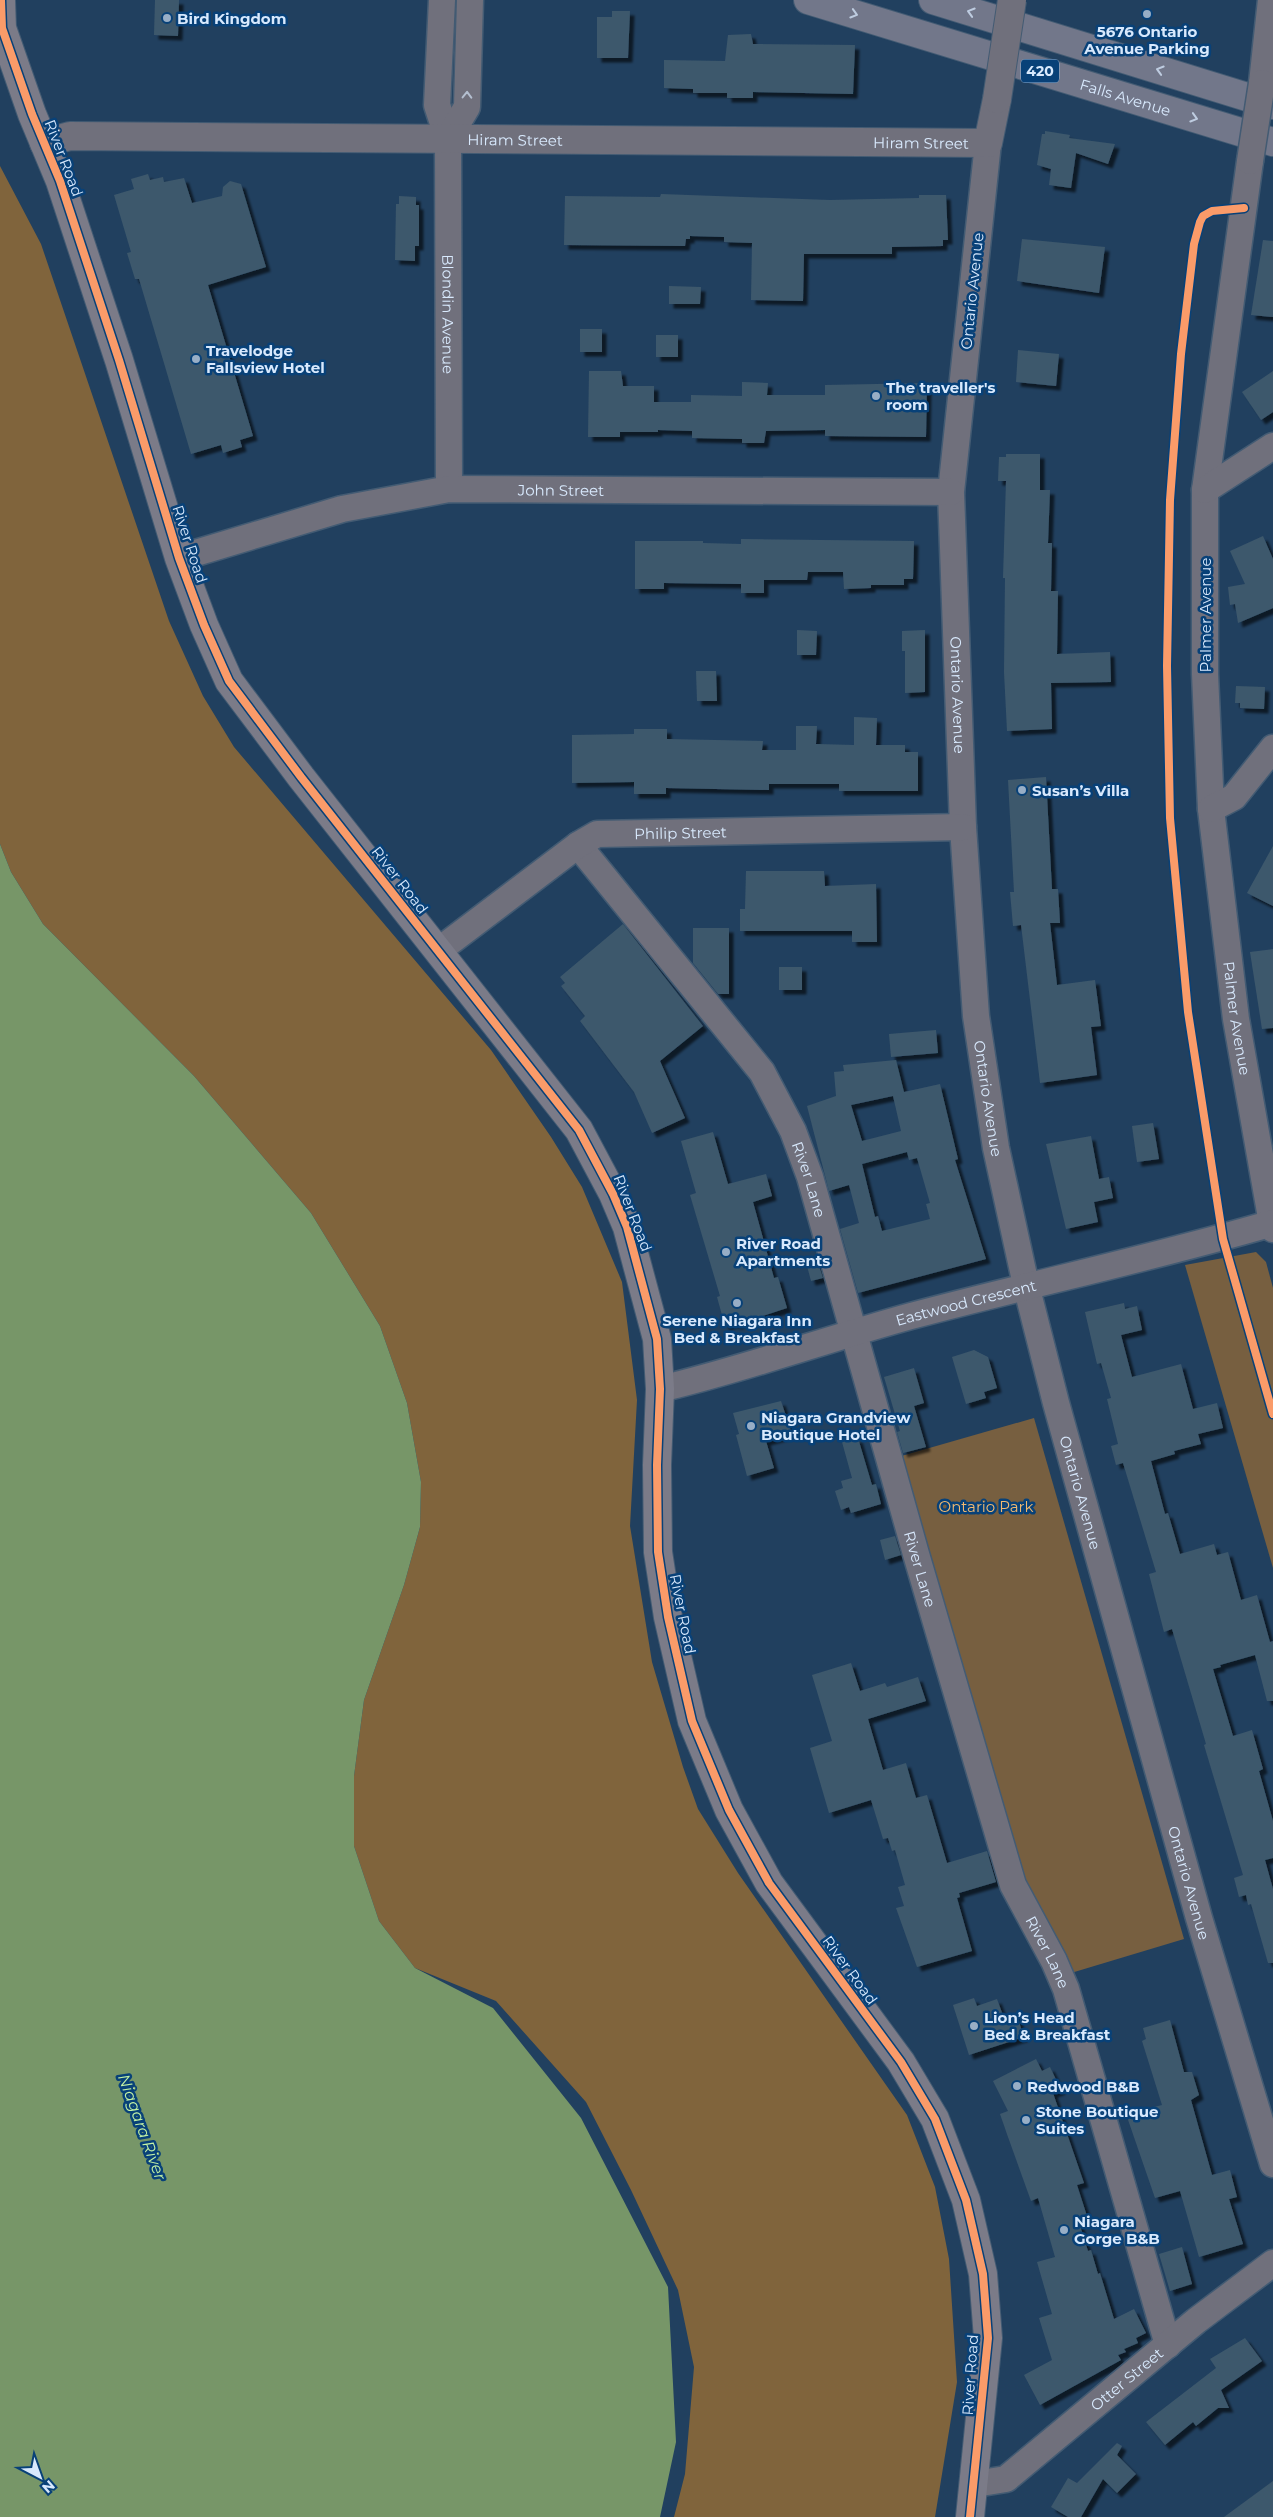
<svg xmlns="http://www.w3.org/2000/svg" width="1273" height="2517" viewBox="0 0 1273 2517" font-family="Montserrat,sans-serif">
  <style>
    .green { fill: #775f40 }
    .forest { fill: #80643c }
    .water { fill: #779668 }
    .building { fill: #3d586c; fill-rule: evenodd; filter: url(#shadow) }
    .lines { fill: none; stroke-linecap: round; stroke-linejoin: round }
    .minor-casing { stroke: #435b73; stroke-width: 29 }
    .tertiary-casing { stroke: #435b73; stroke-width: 30 }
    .secondary-casing { stroke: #435b73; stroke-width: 30 }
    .trunk-casing { stroke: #435b73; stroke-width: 30 }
    .minor { stroke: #70707c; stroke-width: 26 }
    .tertiary { stroke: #70707c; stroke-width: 28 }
    .secondary { stroke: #7b7b88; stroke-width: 28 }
    .trunk { stroke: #72778a; stroke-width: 28 }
    .minor-bridge-casing { stroke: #435b73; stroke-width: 29; stroke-linecap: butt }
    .tertiary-bridge-casing { stroke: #435b73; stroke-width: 30; stroke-linecap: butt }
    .minor-bridge { stroke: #70707c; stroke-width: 26 }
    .tertiary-bridge { stroke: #70707c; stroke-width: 28 }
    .cycleway-casing { stroke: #084178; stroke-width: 11 }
    .cycleway { stroke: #fa9b69; stroke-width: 8 }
    .oneway { stroke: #becce0 }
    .oneway2 { stroke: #b4bfd0 }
    .poi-dot { fill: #98aec6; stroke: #084178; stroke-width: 2 }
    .labels { text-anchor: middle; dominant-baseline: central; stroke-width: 5; stroke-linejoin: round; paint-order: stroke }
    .shield { fill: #084178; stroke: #9ab7d5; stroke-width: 1 }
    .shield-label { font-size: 14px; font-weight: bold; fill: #d8e9fd }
    .poi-label { font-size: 15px; font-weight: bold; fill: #d8e9fd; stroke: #084178; text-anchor: start }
    .street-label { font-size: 15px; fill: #d8e9fd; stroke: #084178 }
    .park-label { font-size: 15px; fill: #f3ba70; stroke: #084178 }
    .water-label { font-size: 16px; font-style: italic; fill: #c5f3a4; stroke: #084178 }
  </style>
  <defs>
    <filter id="shadow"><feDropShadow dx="4.5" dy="4.5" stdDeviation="1" flood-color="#0009"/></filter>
  </defs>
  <rect width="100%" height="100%" fill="#21405f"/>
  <g class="green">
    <path d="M1256 1252 1266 1262 1273 1288V1568L1185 1265Z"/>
    <path d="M1034 1418 1184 1939 1071 1973 1030 1895 898 1457Z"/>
  </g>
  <path class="forest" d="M0 166 41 244 169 621 203 696 234 747 491 1050 551 1137 582 1187 622 1282 637 1400 630 1526 652 1662 683 1767 698 1809 738 1873 907 2115 935 2187 949 2259 957 2382 935 2517H674L685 2474 694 2367 678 2290 631 2190 586 2102 496 2001 415 1968 379 1921 354 1846V1776L364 1700 404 1585 420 1527 421 1482 407 1403 380 1326 311 1213 194 1076 43 924 11 872 0 844Z"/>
  <path class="water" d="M0 844 11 872 43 924 194 1076 311 1213 380 1326 407 1403 421 1482 420 1527 404 1585 364 1700 354 1776V1846L379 1921 415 1968 493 2008 581 2118 668 2287 676 2442 660 2517H0Z"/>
  <g class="building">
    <path d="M155 0H179L178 36 154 35Z"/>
    <path d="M612 11H630L628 58H597V17H612Z"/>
    <path d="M751 34 753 44 855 45 853 94 753 92V98H727V93H693V89L664 88V60L725 61 728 35Z"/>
    <path d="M1045 131 1070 135 1069 138 1115 144 1108 164 1076 153 1071 188 1049 185 1051 169 1037 165 1042 134H1045Z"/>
    <path d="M148 174 150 180 163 177 164 182 184 178 192 203 222 196 223 187 230 181 241 184 266 267 208 285 253 436 240 440 242 447 223 453 221 445 191 454 139 279H135L127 253 131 252 114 195 134 189 131 179Z"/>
    <path d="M661 194 830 200 919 198V195H946L948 240H943V246L892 247V254H804L803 301 751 300 752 243 724 242V237L690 236V239H686L685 246 564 245 565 196 660 197Z"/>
    <path d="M399 196 416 197V205H419V246H415V261L395 260 396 204H399Z"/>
    <path d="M1022 239 1105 247 1099 293 1017 281Z"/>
    <path d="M1263 240 1273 241V317L1251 315Z"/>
    <path d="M669 286 701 287 700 304H669Z"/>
    <rect x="580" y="329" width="22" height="23"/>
    <rect x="656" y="335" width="22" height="22"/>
    <path d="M1018 350 1059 354 1056 386 1016 382Z"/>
    <path d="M589 371H621L623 386H654V402H691V395L742 396V382L768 383 767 395H825V385L927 383 926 437 825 436V430L766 431 764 443H742V439L692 438V431L658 430V432H620V437H588Z"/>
    <path d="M1273 371V412L1261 420 1242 392Z"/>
    <path d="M1006 454H1040V490H1050L1048 543H1052L1051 591H1058L1057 654 1110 652 1111 682 1051 683 1052 729 1007 731 1004 672 1005 578H1003L1006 481H998L999 457H1006Z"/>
    <path d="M1263 536 1273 559V608L1238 623 1235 604 1230 605 1228 587 1245 584 1230 551Z"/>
    <path d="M741 539 914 541 913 579H904V585H871V588L844 589 843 572H808L807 580H764V593H741V584L664 583V589H635V541H703V543L741 544Z"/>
    <path d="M797 630 817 631 816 655H797Z"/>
    <path d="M925 630V692L905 693V651H902V631Z"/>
    <path d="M696 671H716L717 701H697Z"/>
    <path d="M1236 686 1265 687 1264 709 1240 708V703H1235Z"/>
    <path d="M854 717 877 718 876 745H905V752H918V791H839V784H769V790L666 788V794H634V782L572 783V735L634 734V729H667V739L763 741 762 750H796V726H817L816 744 854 745Z"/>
    <path d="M1046 777 1052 889H1058L1060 923H1050L1057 985 1095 980 1101 1026 1091 1027 1097 1075 1040 1083 1021 925 1013 926 1010 892H1014L1008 780Z"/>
    <path d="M1273 846V906L1247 893Z"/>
    <path d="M746 871H824L825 886 876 884 877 942H852V931H740V909H745Z"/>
    <path d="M623 924 703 1026 660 1061 685 1118 652 1133 634 1092 580 1021 585 1016 561 986 565 983 560 977Z"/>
    <path d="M693 928H729V994H718L693 963Z"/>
    <path d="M1273 949V1028L1262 1029 1250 952Z"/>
    <rect x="779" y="967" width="23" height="23"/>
    <path d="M936 1030 938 1053 891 1057 889 1034Z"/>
    <path d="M896 1060 904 1092 940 1084 958 1159 955 1160 986 1259 858 1293 840 1229 859 1223 849 1185 829 1191 807 1106 836 1096 834 1072 844 1071 843 1065ZM893 1096 901 1131 862 1141 851 1105ZM907 1152 909 1160 917 1158 930 1203 926 1204 930 1219 882 1231 878 1216 875 1217 862 1164Z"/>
    <path d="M1153 1123 1159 1159 1137 1162 1132 1126Z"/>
    <path d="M713 1132 728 1184 766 1174 772 1196 753 1202 774 1278 778 1277 787 1308 736 1325 735 1323 725 1326 717 1297 720 1296 690 1195 696 1193 681 1141Z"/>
    <path d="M1091 1136 1099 1179 1109 1177 1113 1198 1094 1202 1098 1222 1066 1229 1046 1144Z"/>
    <path d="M817 1259 823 1278 811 1281 806 1262Z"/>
    <path d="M1124 1303 1125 1309 1137 1306 1142 1330 1121 1335 1132 1377 1181 1364 1193 1409 1217 1403 1223 1428 1198 1434 1201 1444 1174 1451 1175 1454 1151 1461 1165 1514 1168 1513 1180 1554 1214 1544 1217 1555 1228 1552 1241 1600 1257 1595 1270 1642 1273 1641V1701H1267L1255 1655 1220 1665 1221 1667 1213 1669 1233 1736 1252 1730 1263 1769 1259 1771 1273 1821V1858L1265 1860 1273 1889V1963H1268L1251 1904 1248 1905 1246 1895 1239 1897 1234 1878 1243 1875 1204 1745 1206 1744 1172 1629 1164 1632 1149 1574 1156 1572 1123 1463 1116 1465 1111 1446 1118 1444 1107 1399 1111 1398 1101 1363 1097 1364 1085 1312Z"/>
    <path d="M974 1350 988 1357 997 1388 984 1392 986 1398 966 1404 952 1357Z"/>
    <path d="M914 1368 924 1403 914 1406 926 1447 903 1453 897 1432 900 1431 884 1377Z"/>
    <path d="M781 1401 792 1434 766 1441 774 1468 747 1476 736 1435 739 1434 733 1413Z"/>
    <path d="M858 1438 872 1485 876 1484 881 1504 851 1513 849 1507 841 1510 835 1491 843 1488 841 1481 852 1478 842 1442Z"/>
    <path d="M895 1536 901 1555 885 1560 880 1540Z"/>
    <path d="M851 1663 860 1691 885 1683 887 1687 918 1677 926 1701 868 1719 883 1770 906 1763 916 1798 927 1795 947 1863 987 1851 996 1882 959 1893 960 1897 957 1898 972 1951 917 1967 896 1908 904 1906 898 1887 905 1885 895 1850 892 1851 888 1838 883 1839 871 1800 829 1813 810 1748 832 1741 812 1675Z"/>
    <path d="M974 1998 977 2006 997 1999 1004 2018 1016 2013 1024 2037 969 2055 953 2005Z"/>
    <path d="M1170 2020 1184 2072H1192L1199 2095 1191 2100 1212 2175 1230 2170 1237 2197 1229 2199 1243 2244 1199 2257 1180 2191 1155 2198 1126 2114 1162 2105 1142 2041 1146 2039 1143 2028Z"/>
    <path d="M1036 2059 1042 2071 1050 2067 1061 2090 1053 2093 1084 2183 1077 2185 1087 2216 1078 2219 1088 2251 1091 2250 1098 2274 1100 2273 1114 2319 1134 2309 1146 2333 1136 2338 1138 2343 1124 2349 1126 2352 1118 2355 1121 2360 1040 2405 1024 2375 1052 2360 1039 2318 1052 2314 1037 2262 1055 2257 1038 2198 1031 2201 1008 2137 1000 2114 1008 2111 993 2081Z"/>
    <path d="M1182 2247 1192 2284 1170 2291 1159 2254Z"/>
    <path d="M1245 2338 1262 2361 1221 2390 1229 2408H1218L1196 2426 1193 2422 1165 2445 1146 2422 1216 2368 1210 2359Z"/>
    <path d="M1117 2443 1122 2446 1117 2455 1136 2474 1117 2493 1103 2479 1081 2517H1068L1051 2507 1068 2478 1077 2483Z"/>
    <path d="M1273 2481V2517H1224Z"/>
  </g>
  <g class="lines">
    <g class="minor-casing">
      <g id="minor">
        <path id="s1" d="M442 0 437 105 448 139 449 489"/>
        <path d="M1262 83 1271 0"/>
        <path d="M448 139 467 107 470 0"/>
        <path id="s2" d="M988 143 951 492 963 827 976 1016 996 1148 1026 1285 1056 1403 1199 1918 1273 2164"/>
        <path id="s3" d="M1250 161 1205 490V674L1211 809 1236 1019 1273 1229"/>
        <path d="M1205 490 1273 446"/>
        <path id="s4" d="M179 558 342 509 449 489 951 492"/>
        <path d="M1211 809 1234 797 1273 748"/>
        <path id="s5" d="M578 845 762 1072 793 1131 810 1177 916 1554 1013 1885 1054 1961 1066 1989 1168 2345"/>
        <path id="s6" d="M438 951 578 845 597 834 963 827"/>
        <path id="s7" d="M660 1389C745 1369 827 1339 911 1316 1031 1284 1153 1258 1273 1223"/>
        <path id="s8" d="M975 2484 1006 2479 1196 2321 1273 2263"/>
      </g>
    </g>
    <g class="tertiary-casing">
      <g id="tertiary">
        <path id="s9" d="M44 143 70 136 988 143 997 99"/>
      </g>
    </g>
    <g class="secondary-casing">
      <path id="secondary" d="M1 0 2 28 32 114 60 181 119 360 179 558 204 625 229 681 301 777 579 1130 613 1194 627 1227 657 1339 660 1389 657 1465 658 1552 668 1617 692 1721 729 1810 769 1883 901 2062 935 2119 966 2200 983 2274 988 2338 970 2517"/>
    </g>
    <g class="trunk-casing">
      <g id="trunk">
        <path id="s10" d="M808 0 1273 142"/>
        <path d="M933 0 1273 105"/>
      </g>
    </g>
    <use href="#minor" class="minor"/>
    <use href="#tertiary" class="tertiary"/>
    <use href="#secondary" class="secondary"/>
    <use href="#trunk" class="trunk"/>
    <g class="minor-bridge-casing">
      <path id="minor-bridge" d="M1250 161 1262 83"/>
    </g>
    <g class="tertiary-bridge-casing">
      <path id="tertiary-bridge" d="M997 99 1012 0"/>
    </g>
    <use href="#minor-bridge" class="minor-bridge"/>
    <use href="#tertiary-bridge" class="tertiary-bridge"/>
    <g class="cycleway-casing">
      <g id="cycleway">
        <path d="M1 0 2 28 32 114 60 181 119 360 179 558 204 625 229 681 301 777 579 1130 613 1194 627 1227 657 1339 660 1389 657 1465 658 1552 668 1617 692 1721 729 1810 769 1883 901 2062 935 2119 966 2200 983 2274 988 2338 970 2517"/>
        <path d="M1244 208 1212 211 1203 216 1200 222 1194 244 1181 354 1170 500 1167 666 1170 818 1188 1012 1223 1239 1273 1414"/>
      </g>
    </g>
    <use href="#cycleway" class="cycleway"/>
  </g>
  <defs><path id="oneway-chevron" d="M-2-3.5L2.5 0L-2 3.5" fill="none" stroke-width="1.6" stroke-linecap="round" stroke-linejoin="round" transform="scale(1.25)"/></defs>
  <g class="oneway">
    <use href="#oneway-chevron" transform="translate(971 12) rotate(-163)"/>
    <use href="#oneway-chevron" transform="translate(854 14) rotate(17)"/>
    <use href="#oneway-chevron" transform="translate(1160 70) rotate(-163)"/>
    <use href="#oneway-chevron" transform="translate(1194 118) rotate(17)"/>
  </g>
  <use class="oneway2" href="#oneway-chevron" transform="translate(467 95) rotate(-89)"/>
  <g class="poi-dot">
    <circle cx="1147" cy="14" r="5"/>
    <circle cx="167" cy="18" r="5"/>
    <circle cx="196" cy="359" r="5"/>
    <circle cx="876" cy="396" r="5"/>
    <circle cx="1022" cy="790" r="5"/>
    <circle cx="726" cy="1252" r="5"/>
    <circle cx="737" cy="1303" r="5"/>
    <circle cx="751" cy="1426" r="5"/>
    <circle cx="974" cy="2026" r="5"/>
    <circle cx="1017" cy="2086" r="5"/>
    <circle cx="1026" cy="2120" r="5"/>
    <circle cx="1064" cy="2230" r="5"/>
  </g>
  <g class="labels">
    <rect class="shield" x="1021" y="59.5" width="38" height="23" rx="4"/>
    <g class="shield-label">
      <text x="1040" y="71">420</text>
    </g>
    <g class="poi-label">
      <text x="177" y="18">Bird Kingdom</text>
      <text x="1147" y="31" text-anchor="middle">5676 Ontario<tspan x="1147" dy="17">Avenue Parking</tspan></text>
      <text x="206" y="350">Travelodge<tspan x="206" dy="17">Fallsview Hotel</tspan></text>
      <text x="886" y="387">The traveller's<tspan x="886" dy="17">room</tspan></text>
      <text x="1032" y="790">Susan’s Villa</text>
      <text x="736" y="1243">River Road<tspan x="736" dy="17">Apartments</tspan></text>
      <text x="737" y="1320" text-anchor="middle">Serene Niagara Inn<tspan x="737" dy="17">Bed &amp; Breakfast</tspan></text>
      <text x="761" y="1417">Niagara Grandview<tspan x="761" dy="17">Boutique Hotel</tspan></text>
      <text x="984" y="2017">Lion’s Head<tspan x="984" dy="17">Bed &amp; Breakfast</tspan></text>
      <text x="1027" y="2086">Redwood B&amp;B</text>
      <text x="1036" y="2111">Stone Boutique<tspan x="1036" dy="17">Suites</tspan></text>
      <text x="1074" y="2221">Niagara<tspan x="1074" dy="17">Gorge B&amp;B</tspan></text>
    </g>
    <g class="street-label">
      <text stroke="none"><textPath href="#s10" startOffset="332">Falls Avenue</textPath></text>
      <text stroke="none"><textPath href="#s9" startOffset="472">Hiram Street</textPath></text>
      <text stroke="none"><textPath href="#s9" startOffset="878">Hiram Street</textPath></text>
      <text transform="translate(64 158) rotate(69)">River Road</text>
      <text transform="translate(972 291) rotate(-84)">Ontario Avenue</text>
      <text stroke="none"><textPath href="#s1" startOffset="316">Blondin Avenue</textPath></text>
      <text stroke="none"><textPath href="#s4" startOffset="391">John Street</textPath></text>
      <text transform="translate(190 544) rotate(72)">River Road</text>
      <text transform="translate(1205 615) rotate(-90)">Palmer Avenue</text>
      <text stroke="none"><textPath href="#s2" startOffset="554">Ontario Avenue</textPath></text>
      <text stroke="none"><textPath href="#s6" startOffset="281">Philip Street</textPath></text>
      <text transform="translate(400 880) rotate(52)">River Road</text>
      <text stroke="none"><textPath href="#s3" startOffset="862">Palmer Avenue</textPath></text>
      <text stroke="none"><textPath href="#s2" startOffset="959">Ontario Avenue</textPath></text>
      <text stroke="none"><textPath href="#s5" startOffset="410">River Lane</textPath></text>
      <text transform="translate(633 1213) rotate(69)">River Road</text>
      <text stroke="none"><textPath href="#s7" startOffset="318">Eastwood Crescent</textPath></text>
      <text stroke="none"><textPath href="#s2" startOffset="1364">Ontario Avenue</textPath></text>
      <text stroke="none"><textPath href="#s5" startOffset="815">River Lane</textPath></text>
      <text transform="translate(683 1614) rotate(79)">River Road</text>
      <text stroke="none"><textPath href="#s2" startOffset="1769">Ontario Avenue</textPath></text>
      <text stroke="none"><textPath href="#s5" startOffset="1220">River Lane</textPath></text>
      <text transform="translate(850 1970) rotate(54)">River Road</text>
      <text transform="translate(970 2375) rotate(-86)">River Road</text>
      <text stroke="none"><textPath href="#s8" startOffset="188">Otter Street</textPath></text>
    </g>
    <g class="park-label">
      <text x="986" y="1506">Ontario Park</text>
    </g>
    <g class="water-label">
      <text transform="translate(142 2127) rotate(70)">Niagara River</text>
    </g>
  </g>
  <g transform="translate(40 2477) rotate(139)" stroke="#084178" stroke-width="4" paint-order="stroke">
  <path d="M0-4L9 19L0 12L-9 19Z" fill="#d8e9fd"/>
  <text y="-8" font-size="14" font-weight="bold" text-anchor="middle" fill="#d8e9fd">N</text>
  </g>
</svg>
